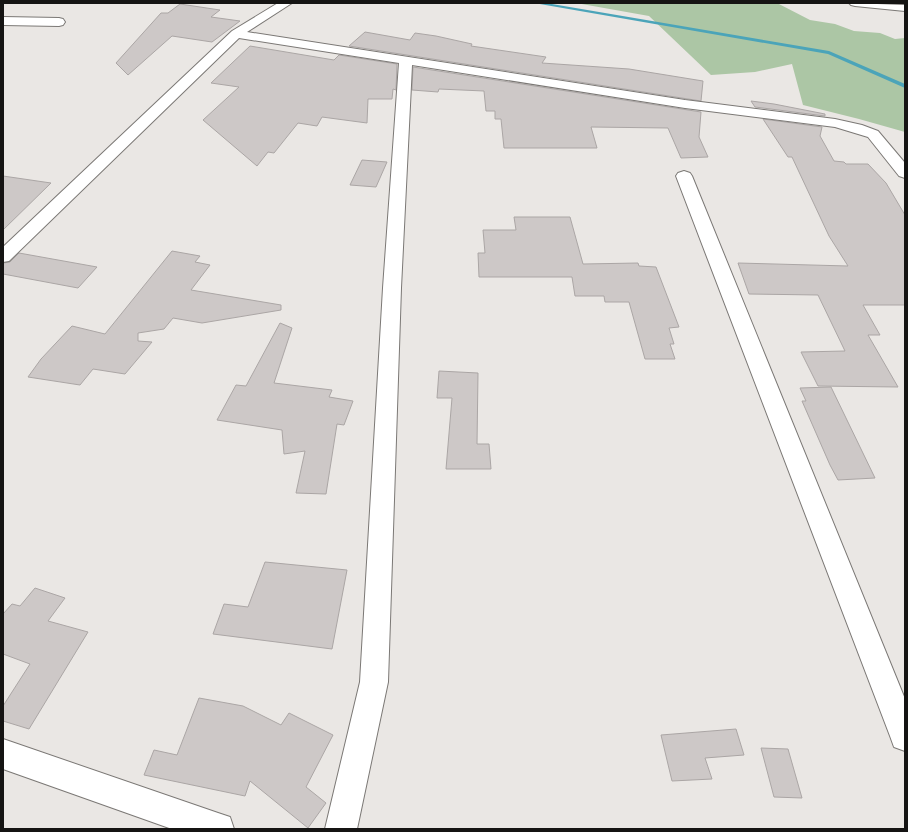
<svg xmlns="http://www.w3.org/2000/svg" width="908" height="832" viewBox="0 0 908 832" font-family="'Fira Sans',sans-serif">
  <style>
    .green { fill: #acc6a5 }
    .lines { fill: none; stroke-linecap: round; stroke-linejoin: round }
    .stream { fill: #4ba4b9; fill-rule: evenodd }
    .building { fill: #cdc8c7; stroke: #aba6a5 }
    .street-casing { stroke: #7b7875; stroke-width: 2 }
    .street { fill: #fff; fill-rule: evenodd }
  </style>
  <rect width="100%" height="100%" fill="#eae7e4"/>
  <path class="green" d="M576 3H777L810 20 835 24 854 31 880 33 895 39 905 38V132L859 119 803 105 792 64 755 72 711 75 649 16Z"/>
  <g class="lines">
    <path class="stream" d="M534 3H546L829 51 905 84V88L828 54Z"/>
  </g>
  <g class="building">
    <path d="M180 4 220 10 211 17 240 21 212 42 172 36 128 75 116 63 161 13H168Z"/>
    <path d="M365 32 410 40 415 33 436 36 472 44 471 46 546 57 542 63 629 69 703 81 701 101 349 46Z"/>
    <path d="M250 46 334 60 339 55 397 64 396 90 393 89 392 99H368L367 123 322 117 317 126 298 123 274 153 268 152 257 166 203 120 239 87 211 83Z"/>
    <path d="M413 67 701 112 699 137 708 157 681 158 668 128 591 127 597 148H504L501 119H495V111H486L484 91 439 89 438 92 412 90Z"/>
    <path d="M751 101 774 104 825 114V116L755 107Z"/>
    <path d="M763 119 822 127 820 136 834 161 844 162 846 164H868L886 183 905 215V305H863L880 335H868L898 387 818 386 801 352 845 351 818 295 749 294 738 263 848 266 829 236 792 157H788Z"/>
    <path d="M362 160 387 162 376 187 350 185Z"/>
    <path d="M3 176 51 183 3 230Z"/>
    <path d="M514 217H570L583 264 638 263 639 266 656 267 679 327 669 328 674 344H670L675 359H645L629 302H605L604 296H575L572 277H479L478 253H485L483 230H516Z"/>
    <path d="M172 251 200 256 195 262 210 265 191 290 281 305V310L202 323 173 318 164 329 138 333V341L152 342 125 374 93 369 80 385 28 377 41 359 72 326 105 334Z"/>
    <path d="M19 253 97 267 78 288 3 274V263L10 262Z"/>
    <path d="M280 323 292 328 274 383 332 390 329 397 353 401 344 425 337 424 326 494 296 493 305 451 284 454 282 430 217 420 236 385 246 386Z"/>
    <path d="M439 371 478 373 477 444H489L491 469H446L452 398H437Z"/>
    <path d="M831 387 875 478 838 480 830 465 802 401H806L800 388Z"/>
    <path d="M265 562 347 570 332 649 213 634 224 604 248 607Z"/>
    <path d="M35 588 65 598 48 621 88 632 29 729 3 721V706L30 664 3 654V614L12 604 20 606Z"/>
    <path d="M199 698 243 706 281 725 289 713 333 735 306 787 326 803 308 828 250 781 245 796 144 775 154 750 177 755Z"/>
    <path d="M736 729 744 755 705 758 712 779 672 781 661 735Z"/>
    <path d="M761 748 788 749 802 798 774 797Z"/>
  </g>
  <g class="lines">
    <g class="street-casing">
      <g id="street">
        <path d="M278 3H292L247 32 685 100 835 119 862 125 878 131 905 163V178L899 176 868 137 835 127 685 108 412 65 401 288 388 682 357 829H325L360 682 383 288 399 63 239 38 9 261 3 262V247L232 31Z"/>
        <path d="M849 3 905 5V11L855 6 851 5Z"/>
        <path d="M3 17 59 18 63 19 65 22 63 25 59 26 3 25Z"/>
        <path d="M684 171 690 173 692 176 905 699V751L894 747 890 736 676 176 678 173Z"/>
        <path d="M3 739 218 813 230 817 234 829H172L3 769Z"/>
      </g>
    </g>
    <use href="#street" class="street"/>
  </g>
  <rect width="908" height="832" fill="none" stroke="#151413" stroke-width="8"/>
</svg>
